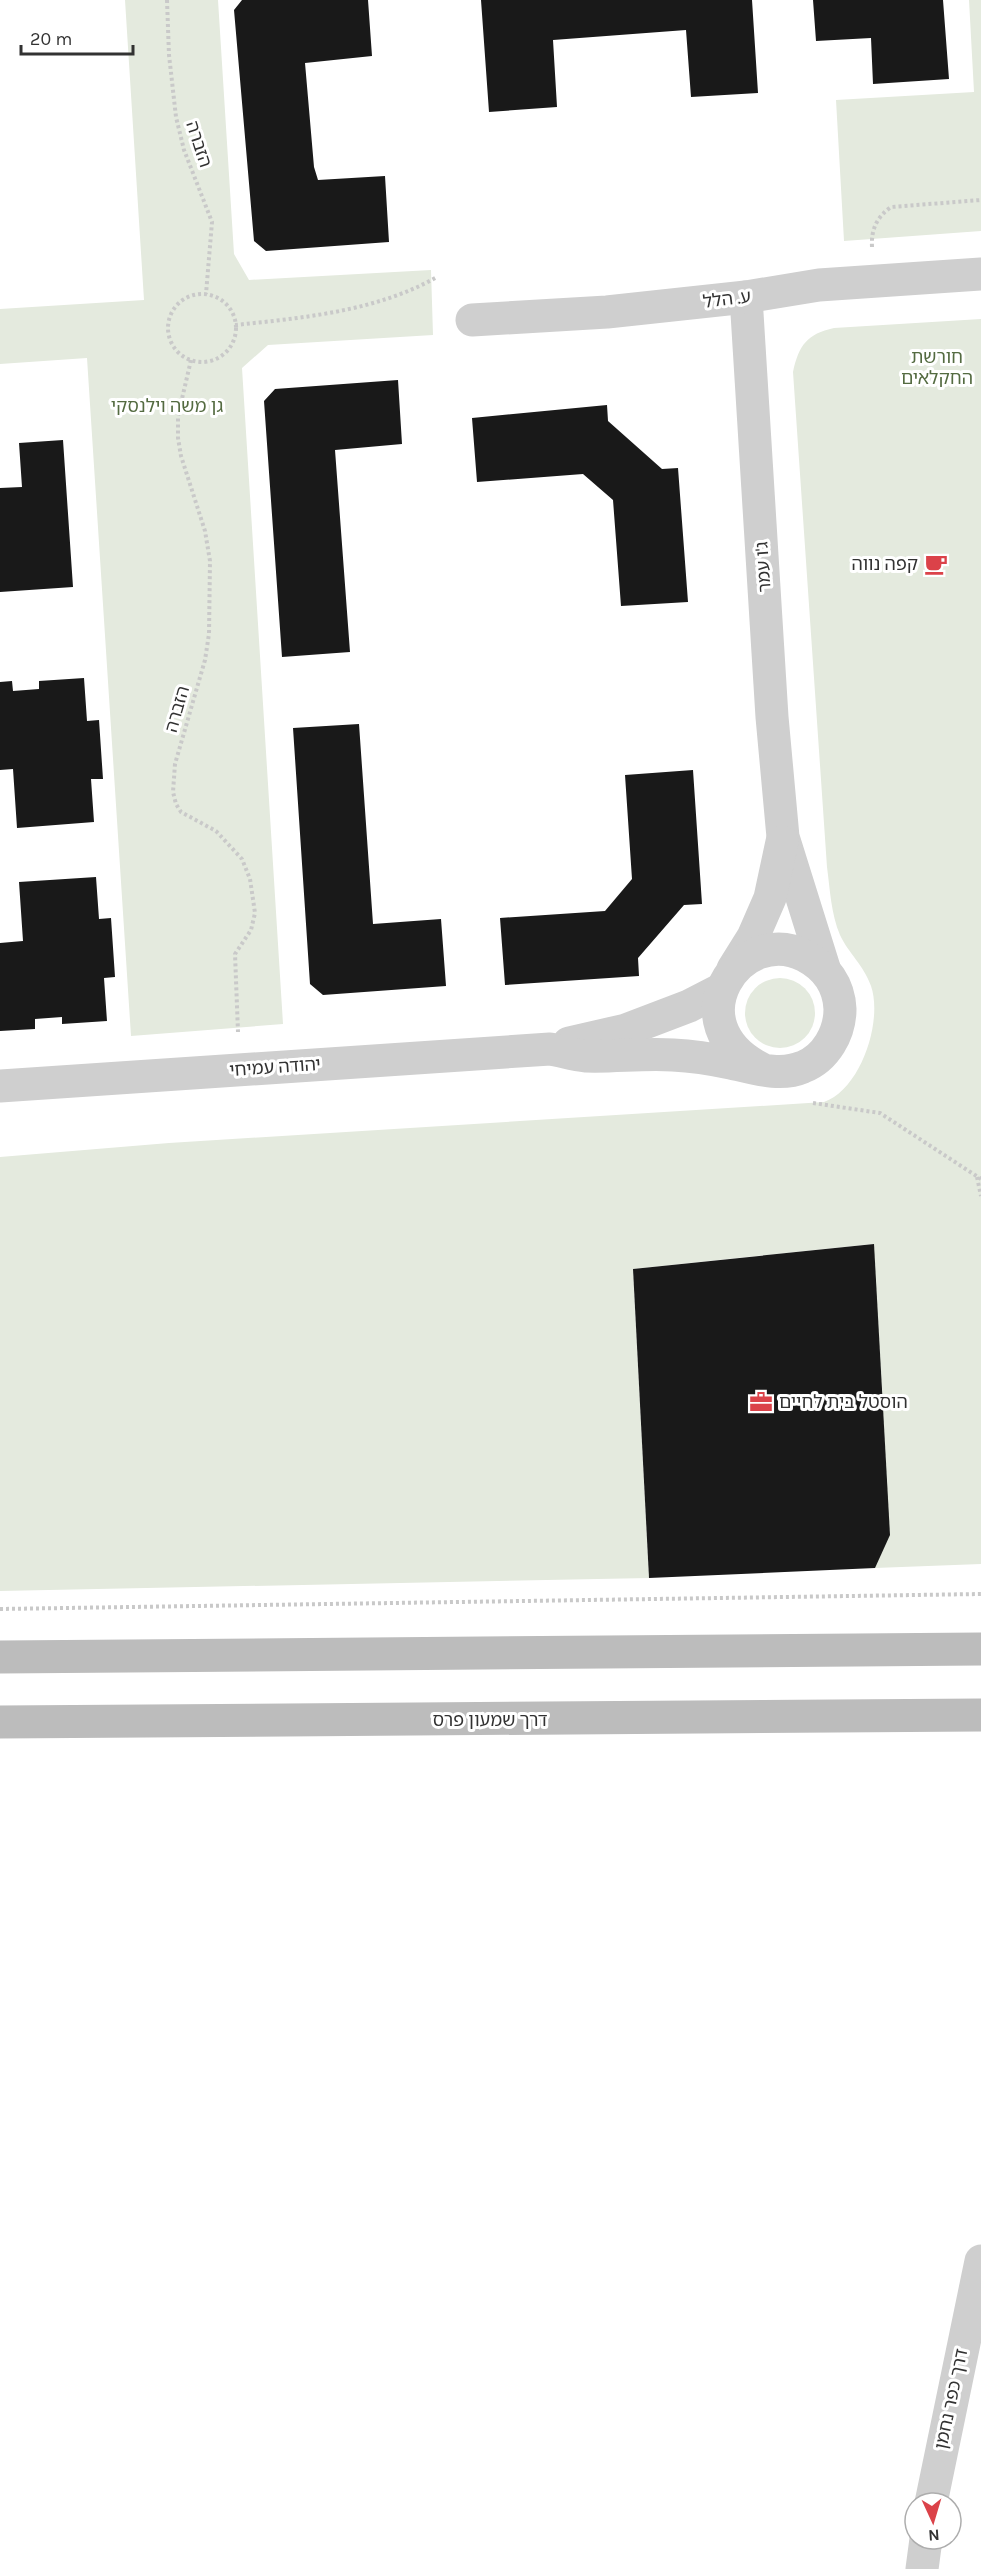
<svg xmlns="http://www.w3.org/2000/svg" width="981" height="2569" viewBox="0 0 981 2569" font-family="Karla,'Noto Sans Hebrew',sans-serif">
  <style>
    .green { fill: #e4eade }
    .building { fill: #191919 }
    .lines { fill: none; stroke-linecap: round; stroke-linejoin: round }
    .path { stroke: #c9c9c9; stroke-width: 4; stroke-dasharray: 3 3; stroke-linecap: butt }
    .street { stroke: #cfcfcf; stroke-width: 33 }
    .secondary { stroke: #bcbcbc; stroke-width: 33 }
    .labels { text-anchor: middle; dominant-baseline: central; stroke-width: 6; stroke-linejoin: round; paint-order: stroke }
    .street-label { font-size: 18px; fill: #323232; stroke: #fff }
    .park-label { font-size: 18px; fill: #546b41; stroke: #fff }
    .poi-label { font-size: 18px; fill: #323232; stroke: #fff; text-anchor: end }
  </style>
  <rect width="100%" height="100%" fill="#fff"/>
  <g class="green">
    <path d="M125 0H218L234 254 249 280 431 270 433 335 268 345 242 368 283 1024 131 1036 87 358 0 364V309L144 300Z"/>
    <path d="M969 0H981V231L844 241 836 100 974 92Z"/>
    <path d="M981 319V1564L875 1568 873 1244 633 1269 649 1578 0 1591V1157L169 1143 824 1102C861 1089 883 1021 871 986 863 964 849 954 840 935 831 914 830 889 827 867L793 372C799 345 807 334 834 328Z"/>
    <circle cx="780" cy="1013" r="35"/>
  </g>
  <g class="building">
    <path d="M242 0H368L372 56 305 63 314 167 318 180 385 176 389 242 266 251 254 241 234 10Z"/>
    <path d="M481 0H752L758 93 691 97 686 30 553 40 557 107 489 112Z"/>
    <path d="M813 0H943L949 79 873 84 871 38 816 41Z"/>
    <path d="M398 380 402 444 335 450 350 652 282 657 264 401 275 389Z"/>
    <path d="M607 405 608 421 662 469 678 468 688 602 621 606 613 500 583 474 477 482 472 418Z"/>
    <path d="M63 440 73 587 0 592V488L22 487 19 443Z"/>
    <path d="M84 678 87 721 99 720 103 779H91L94 822 17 828 13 769 0 770V682L12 681 13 691 39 689V681Z"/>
    <path d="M359 724 373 924 441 919 446 986 323 995 310 984 293 728Z"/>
    <path d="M693 770 702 904 684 905 638 958 639 976 505 985 500 918 605 911 632 879 625 775Z"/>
    <path d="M96 877 99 919 111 918 115 977 104 978 107 1021 62 1024V1017L35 1019V1029L0 1031V943L23 941 19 882Z"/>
    <path d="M874 1244 890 1535 875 1568 649 1578 633 1269Z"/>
  </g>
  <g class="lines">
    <g class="path">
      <path d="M167 0 169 55 176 117 184 150 212 222 206 294"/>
      <path d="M872 247C871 229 877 217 891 207L981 200"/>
      <circle cx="202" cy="328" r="34"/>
      <path d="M235 325C303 318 377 311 437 277"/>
      <path d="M191 360 178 416V438L181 456 205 531 210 561 209 634 205 660 175 764 173 792 176 804 181 812 216 831 242 859 250 879 255 913 251 930 235 954 238 1032"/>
      <path d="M813 1103 880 1113 981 1179"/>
      <path d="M977 1177 981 1196"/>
      <path d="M0 1609 981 1594"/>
    </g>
    <g class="street">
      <path d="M746 297 772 717 783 837 824 968"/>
      <path d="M472 320 607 312 746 297 819 285 981 274"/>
      <path d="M733 969 753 937 770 898 782 842"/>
      <path d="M569 1043 626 1030 689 1006 722 989"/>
      <path d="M0 1086 550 1049C562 1051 574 1055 586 1056 615 1057 644 1053 673 1055 692 1056 712 1059 731 1063 754 1068 780 1077 803 1067 826 1058 840 1033 840 1009 839 985 826 967 805 956 741 922 671 1024 762 1069"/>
      <path d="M931 2503 981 2261"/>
      <path d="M922 2569 926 2539"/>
    </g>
    <g class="secondary">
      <path d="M0 1657 981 1649"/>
      <path d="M0 1722 981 1715"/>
    </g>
  </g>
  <defs>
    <g id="cafe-bare" transform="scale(1.8)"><path d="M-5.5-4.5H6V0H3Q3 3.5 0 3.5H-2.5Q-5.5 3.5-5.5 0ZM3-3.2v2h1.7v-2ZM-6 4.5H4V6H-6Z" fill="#db4249" stroke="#fff" stroke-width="2.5" paint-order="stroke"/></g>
    <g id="office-bare" transform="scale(1.8)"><path d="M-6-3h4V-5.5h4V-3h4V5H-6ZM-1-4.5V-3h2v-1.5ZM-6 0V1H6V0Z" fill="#db4249" stroke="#fff" stroke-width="2.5" paint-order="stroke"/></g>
  </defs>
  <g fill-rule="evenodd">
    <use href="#cafe-bare" x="936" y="564"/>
    <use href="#office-bare" x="761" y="1402"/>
  </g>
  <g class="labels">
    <g class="street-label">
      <text transform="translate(199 144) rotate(72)">הזברה</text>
      <text transform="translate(727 299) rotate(-7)">ע. הלל</text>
      <text transform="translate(763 567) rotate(-94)">ג'ו עמר</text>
      <text transform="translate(177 709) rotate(-74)">הזברה</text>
      <text transform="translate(275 1067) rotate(-4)">יהודה עמיחי</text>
      <text x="490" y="1720">דרך שמעון פרס</text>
      <text transform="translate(951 2399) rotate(-78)">דרך כפר נחמן</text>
    </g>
    <g class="park-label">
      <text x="937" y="357">חורשת<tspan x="937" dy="21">החקלאים</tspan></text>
      <text x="167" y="406">גן משה וילנסקי</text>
    </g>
    <g class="poi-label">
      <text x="918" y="564">קפה נווה</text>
      <text x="779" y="1402" text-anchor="start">הוסטל בית לחיים</text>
    </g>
  </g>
  <g transform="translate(933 2521) rotate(176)"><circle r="28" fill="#ffffff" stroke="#adadad" stroke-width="1.5"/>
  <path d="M0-4.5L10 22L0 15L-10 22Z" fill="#db4249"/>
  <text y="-9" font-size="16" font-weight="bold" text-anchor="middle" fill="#323232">N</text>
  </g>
  <path d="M21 45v9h112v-9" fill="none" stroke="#323232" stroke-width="3"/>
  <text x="30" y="45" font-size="18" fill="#323232" stroke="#ffffff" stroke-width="4.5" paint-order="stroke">20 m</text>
</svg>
